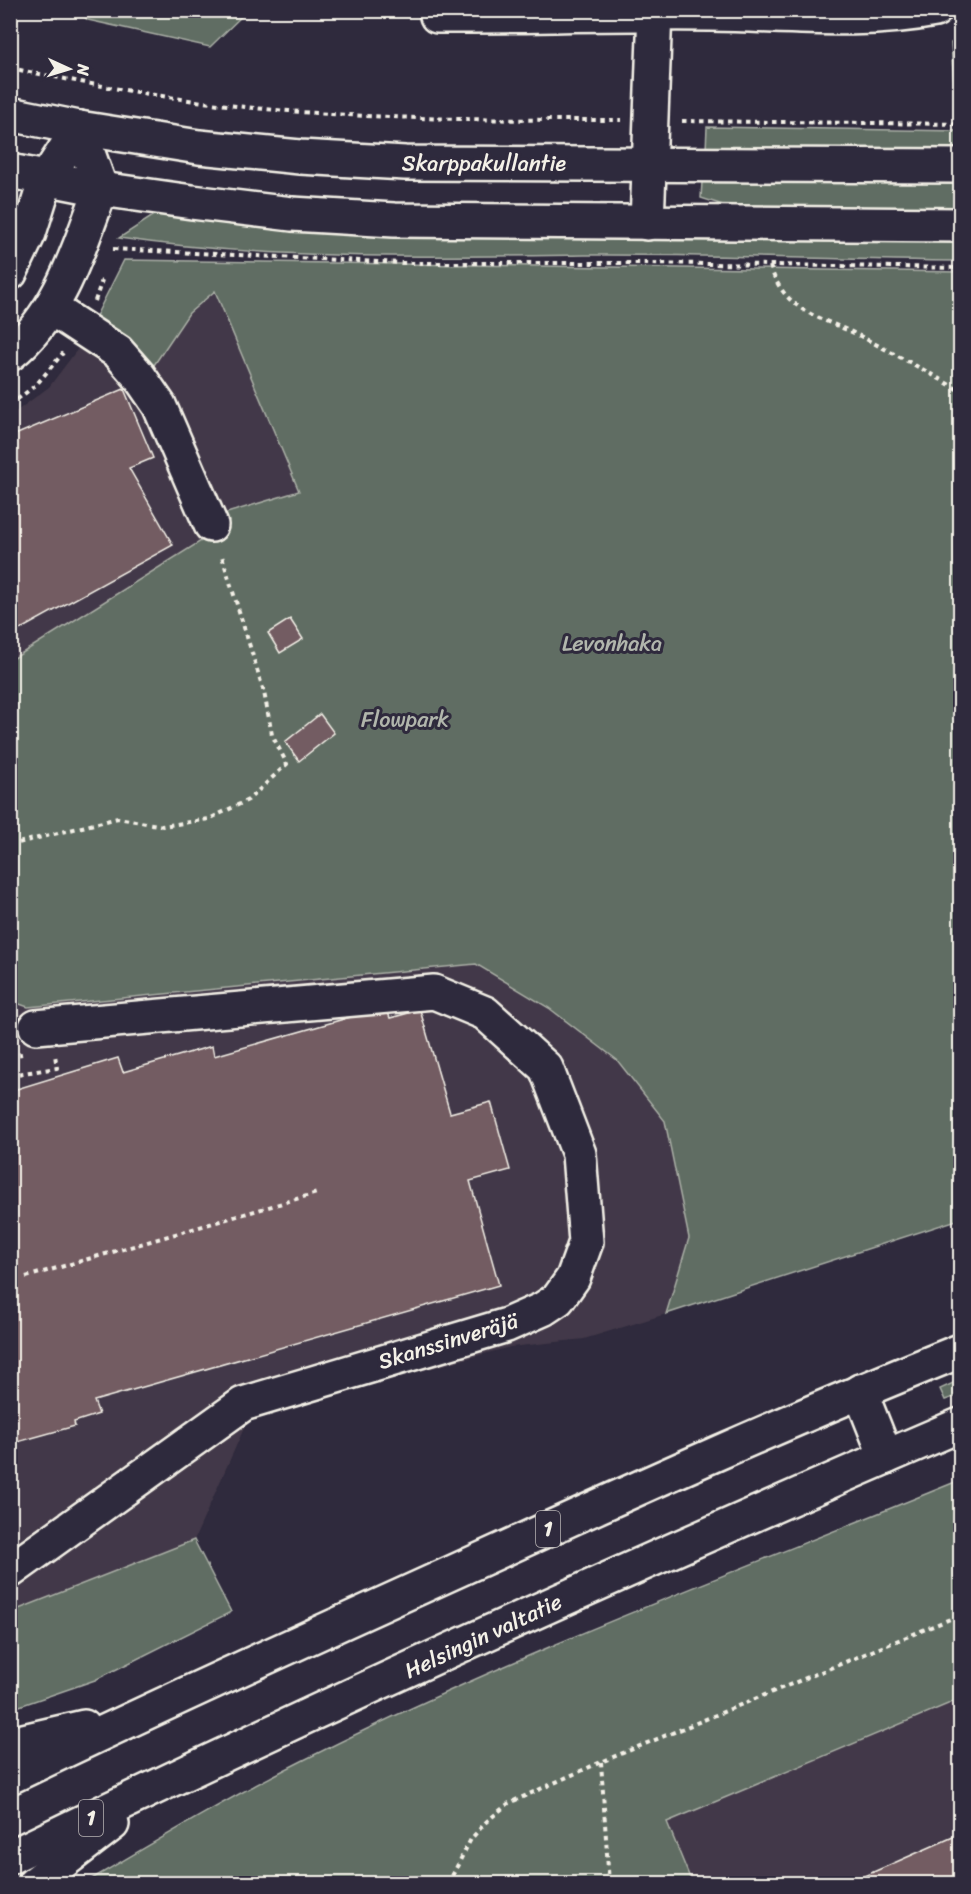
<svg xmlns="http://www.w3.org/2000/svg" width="971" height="1894" viewBox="0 0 971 1894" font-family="Sriracha,sans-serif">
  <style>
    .built { fill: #433948 }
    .green { fill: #606d63; stroke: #aaafa6; stroke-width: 1.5 }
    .building { fill: #735b62; stroke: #f4f1e8; stroke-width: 1.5 }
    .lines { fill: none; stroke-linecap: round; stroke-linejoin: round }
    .minor-casing { stroke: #f4f1e8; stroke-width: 38 }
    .major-casing { stroke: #f4f1e8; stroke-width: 38 }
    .highway-casing { stroke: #f4f1e8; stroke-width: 38 }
    .path { stroke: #f4f1e8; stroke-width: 4; stroke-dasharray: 4.5 4.5; stroke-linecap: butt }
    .minor { stroke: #2f2a3d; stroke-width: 33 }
    .major { stroke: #2f2a3d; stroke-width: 33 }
    .highway { stroke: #2f2a3d; stroke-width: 33 }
    .labels { text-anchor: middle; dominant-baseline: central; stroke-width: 6; stroke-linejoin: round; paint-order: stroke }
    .shield { fill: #2f2a3d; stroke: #b9b5b5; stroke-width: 1.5 }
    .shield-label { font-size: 21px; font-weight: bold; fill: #f4f1e8 }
    .street-label { font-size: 22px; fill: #f4f1e8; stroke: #2f2a3d }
    .park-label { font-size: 22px; fill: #b1b6ac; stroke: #2f2a3d }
  </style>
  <rect width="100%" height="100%" fill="#2f2a3d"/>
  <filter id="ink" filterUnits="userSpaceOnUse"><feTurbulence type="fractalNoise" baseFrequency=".0167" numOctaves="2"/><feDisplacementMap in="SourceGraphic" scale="12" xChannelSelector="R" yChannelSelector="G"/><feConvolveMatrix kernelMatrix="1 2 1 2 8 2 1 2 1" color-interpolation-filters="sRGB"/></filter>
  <g filter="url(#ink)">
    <g class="built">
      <path d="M215 290 299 491 218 516 222 528 11 660 10 416 49 387 108 309Z"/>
      <path d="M476 964 549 1008 618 1060 665 1121 689 1238 666 1314 584 1339 510 1347 249 1417 194 1540 11 1612V1001L29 1007Z"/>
      <path d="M960 1699V1883H692L667 1822Z"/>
    </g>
    <g class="green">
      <path d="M76 11 247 10V11L210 47 88 20Z"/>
      <path d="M960 36V98H955L951 43Z"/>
      <path d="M707 127 960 131V153L706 150Z"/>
      <path d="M702 182 960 183V210L723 205 701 198Z"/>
      <path d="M156 214 348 234 960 241V261C835 260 710 254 584 255 431 257 271 260 119 238Z"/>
      <path d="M124 260 960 272V1219L666 1314 689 1238 665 1121 617 1060 549 1008 476 964 28 1007 11 1001V660L222 528 217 516 299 491 215 291 189 313 152 368 96 316Z"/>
      <path d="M960 1380V1395L945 1400 940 1389Z"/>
      <path d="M960 1480V1699L667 1822 692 1883H85C161 1838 238 1792 318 1753 526 1649 746 1568 960 1480Z"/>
      <path d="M194 1540 231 1612 95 1680 11 1709V1612Z"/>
    </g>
    <g class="building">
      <path d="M124 389 153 458 129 468 173 545 10 635V437Z"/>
      <path d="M290 619 303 639 280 653 268 633Z"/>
      <path d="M320 714 334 733 299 761 285 742Z"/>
      <path d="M386 1007 390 1018 420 1010 450 1113 491 1102 510 1170 470 1181 499 1285 94 1401 99 1414 74 1422 75 1426 10 1444V1091L118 1058 123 1072 212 1046 214 1056Z"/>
      <path d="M960 1834V1884H846Z"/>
    </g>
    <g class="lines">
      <g class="minor-casing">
        <g id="minor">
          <path d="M437 16C528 16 620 13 711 14 785 15 863 24 935 10"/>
          <path d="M647 223 655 10"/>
          <path d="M10 273 29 233 46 179 79 128"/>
          <path d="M51 308 118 352 139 376 159 405 211 525"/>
          <path d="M10 354C61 313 79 247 101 189L79 128"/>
          <path d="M860 1391 886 1457"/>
          <path d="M10 1571 243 1404 507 1325 543 1309 558 1299 573 1278 586 1242 579 1154 546 1068 485 1013 434 992 36 1027"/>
        </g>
      </g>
      <g class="major-casing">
        <g id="major">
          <path d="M10 114 79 128 199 147 300 157 405 163 960 166"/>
          <path d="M10 171 101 189 192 202 292 214 394 220 960 225"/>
        </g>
      </g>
      <g class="highway-casing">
        <g id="highway">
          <path d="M10 1744 84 1727"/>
          <path d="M10 1777C163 1703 317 1634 471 1564 633 1490 795 1417 960 1351"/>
          <path d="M10 1857C323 1705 641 1562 960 1425"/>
          <path d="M34 1884 112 1824"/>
        </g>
      </g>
      <g class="path">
        <path d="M10 68C103 87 195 104 289 111 399 120 510 120 621 120"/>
        <path d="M682 121 960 124"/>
        <path d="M113 249 401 263H645L960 268"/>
        <path d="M770 266C786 315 824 317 864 338 896 355 929 372 960 391"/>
        <path d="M95 301 102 280"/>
        <path d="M10 405 36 385 63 353"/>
        <path d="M10 845 118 818 163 826 209 819 248 800 287 764 272 735 264 692 221 553"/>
        <path d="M10 1056 22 1054"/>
        <path d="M10 1075 57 1068 55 1055"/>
        <path d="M26 1277 317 1193"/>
        <path d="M601 1762 609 1884"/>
        <path d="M448 1884 471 1839 486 1822 509 1803 601 1762 960 1615"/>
      </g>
      <use href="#minor" class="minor"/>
      <use href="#major" class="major"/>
      <use href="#highway" class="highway"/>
    </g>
  </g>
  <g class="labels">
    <g class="shield">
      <rect x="536" y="1511" width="24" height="36" rx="4.5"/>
      <rect x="79" y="1800" width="24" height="36" rx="4.5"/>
    </g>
    <g class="shield-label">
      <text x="548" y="1529">1</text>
      <text x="91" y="1818">1</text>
    </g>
    <g class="street-label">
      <text x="484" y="163">Skarppakullantie</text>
      <text transform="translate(448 1341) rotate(-17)">Skanssinveräjä</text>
      <text transform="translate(483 1636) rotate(-25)">Helsingin valtatie</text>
    </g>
    <g class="park-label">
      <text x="612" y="643">Levonhaka</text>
      <text x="405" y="719">Flowpark</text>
    </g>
  </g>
  <rect width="971" height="1894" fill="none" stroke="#2f2a3d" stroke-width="36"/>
  <rect x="18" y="18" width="935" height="1858" fill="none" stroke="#f4f1e8" stroke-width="2" filter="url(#ink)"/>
  <g transform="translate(69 69) rotate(94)" stroke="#2f2a3d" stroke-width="4.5" paint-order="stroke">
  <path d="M0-4.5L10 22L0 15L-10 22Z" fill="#f4f1e8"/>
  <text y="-9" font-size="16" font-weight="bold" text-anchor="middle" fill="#f4f1e8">N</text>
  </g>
</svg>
